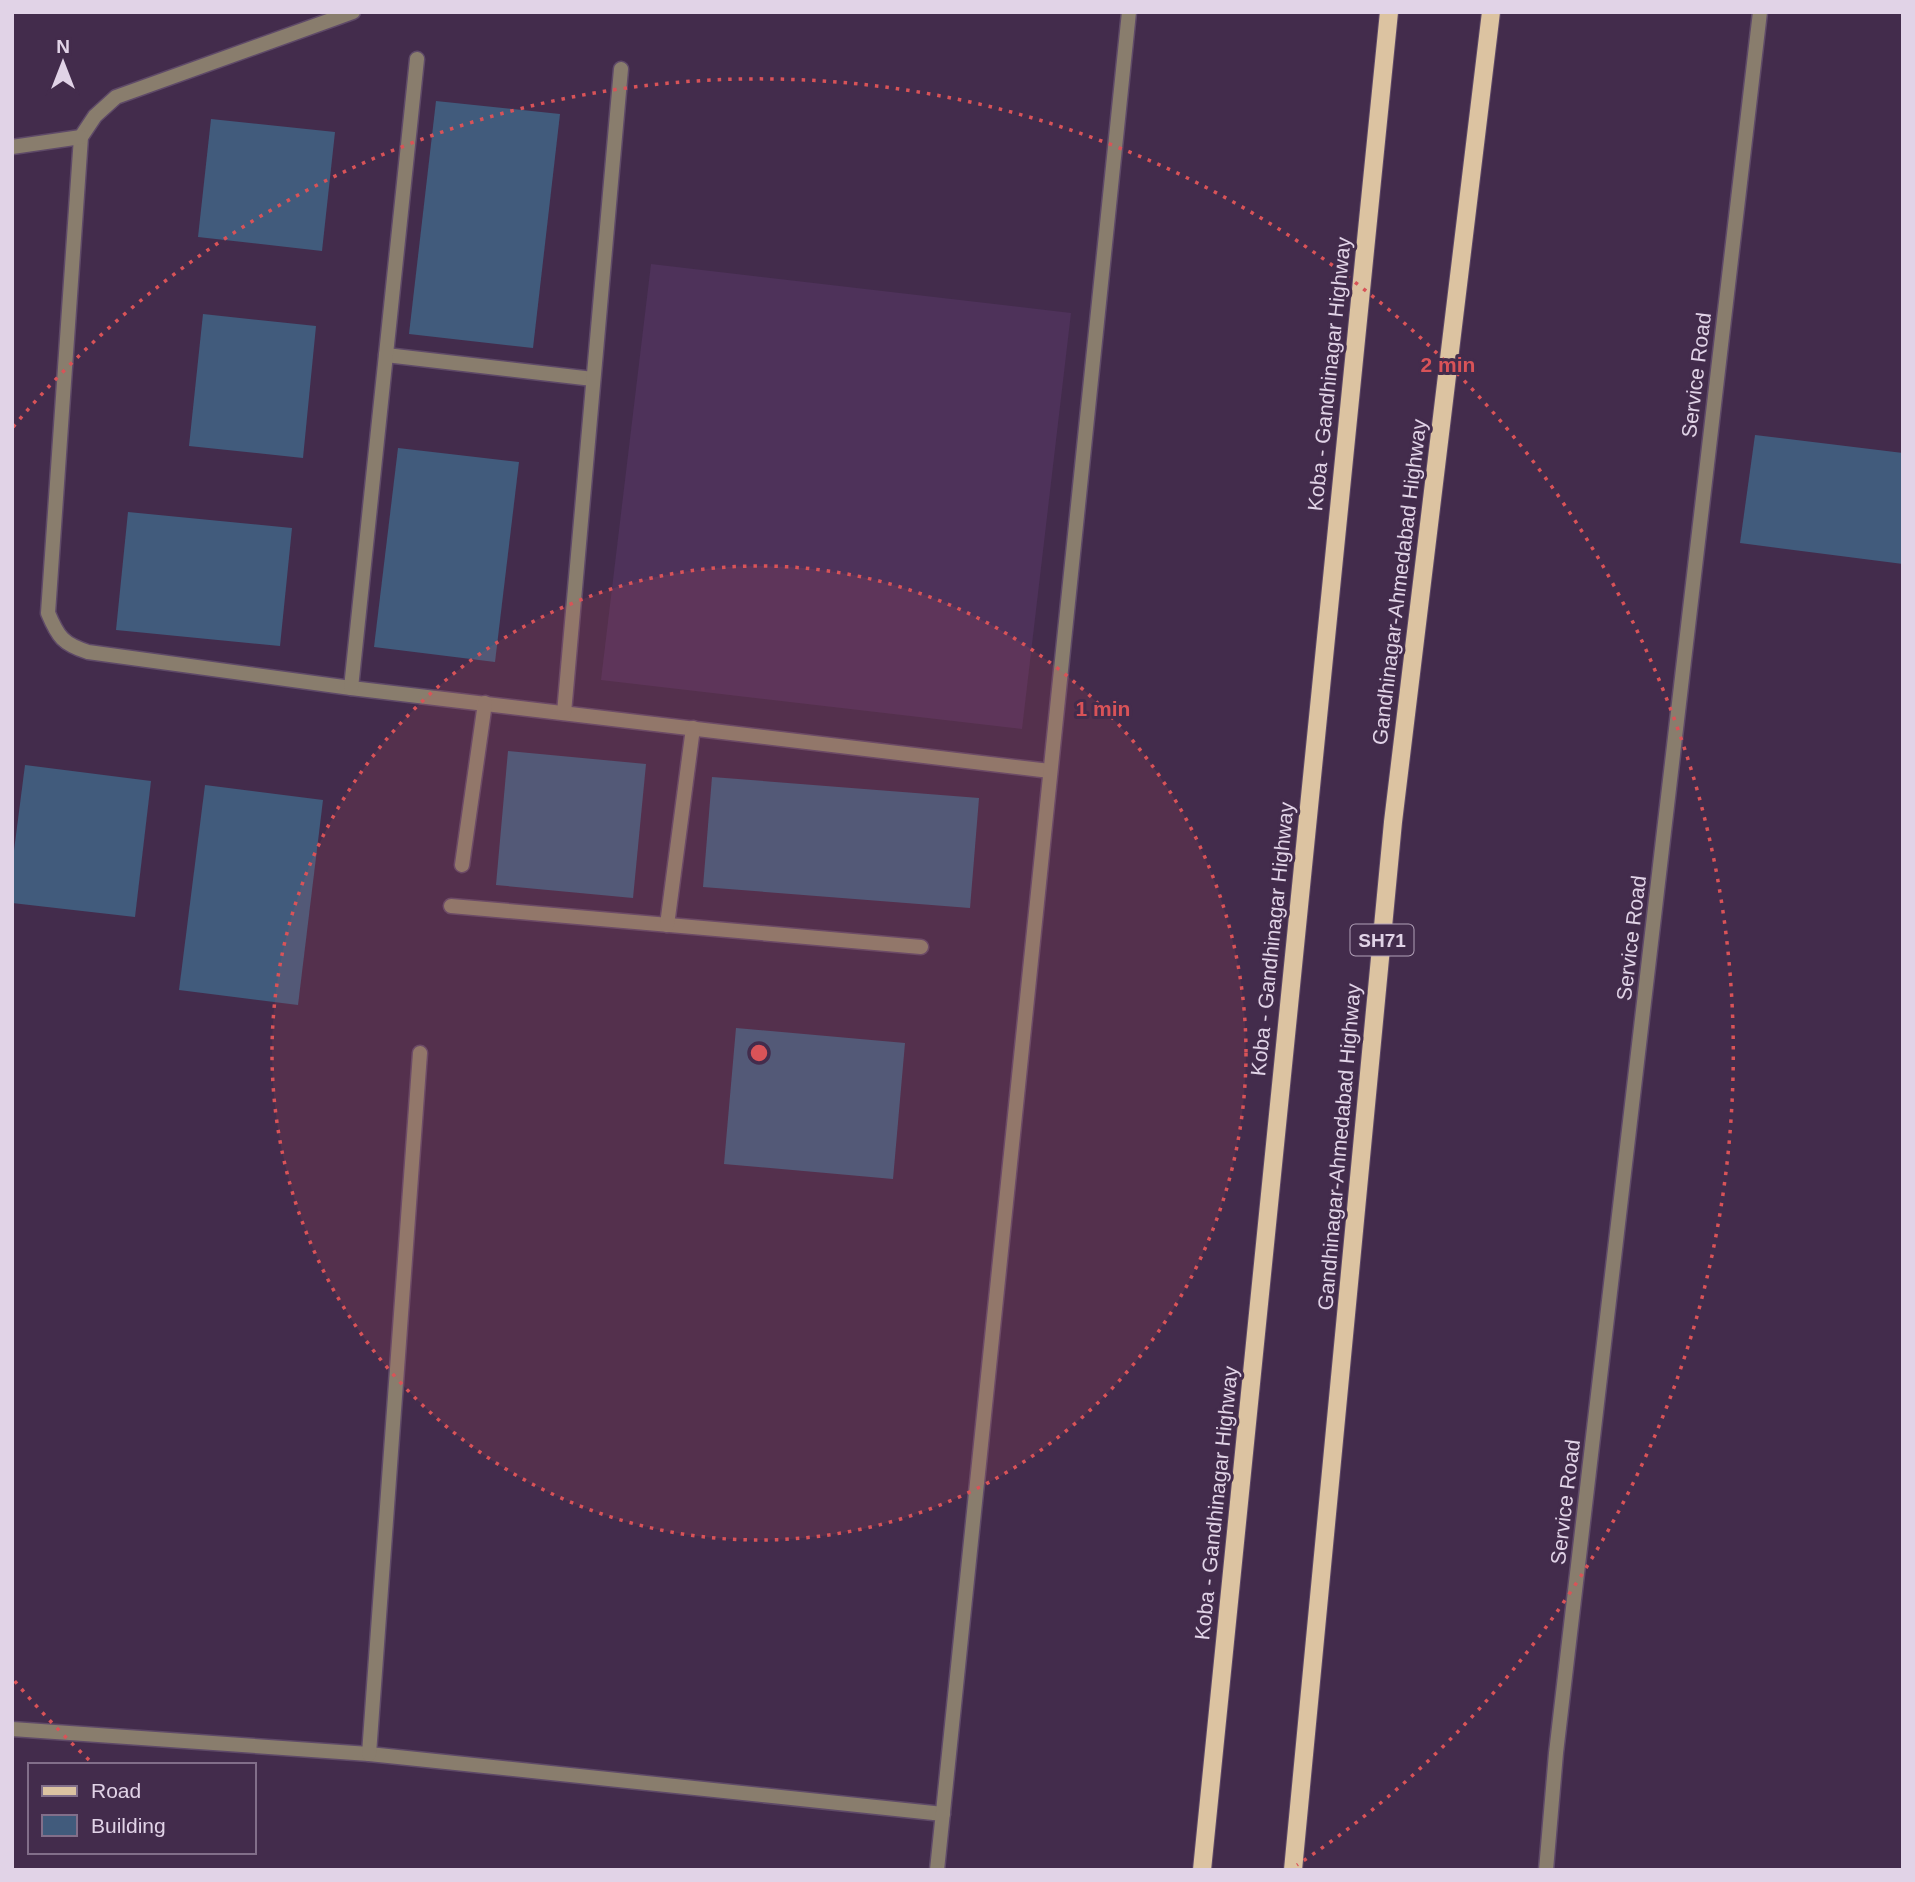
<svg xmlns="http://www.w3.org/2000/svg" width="1915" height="1882" viewBox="0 0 1915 1882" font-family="Arial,sans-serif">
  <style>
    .built { fill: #4e325a }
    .building { fill: #415b7c }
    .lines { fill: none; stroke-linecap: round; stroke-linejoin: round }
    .minor-casing { stroke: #5f4a68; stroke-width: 17 }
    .tertiary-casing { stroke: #5f4a68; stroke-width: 17 }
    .primary-casing { stroke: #5f4a68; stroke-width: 20 }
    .minor { stroke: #897d6d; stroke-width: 14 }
    .tertiary { stroke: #897d6d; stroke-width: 14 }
    .primary { stroke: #dcc3a1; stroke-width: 18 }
    .ring { fill: none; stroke: #d95358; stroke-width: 3.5; stroke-dasharray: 3.5 7 }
    .labels { text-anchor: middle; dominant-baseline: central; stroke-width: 6; stroke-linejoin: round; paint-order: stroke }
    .shield { fill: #432c4c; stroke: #b2a1b8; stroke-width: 2 }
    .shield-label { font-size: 19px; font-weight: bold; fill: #e1d3e7 }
    .street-label { font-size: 21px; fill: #e1d3e7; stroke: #432c4c }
    .centre { fill: #d95358; stroke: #432c4c; stroke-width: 3.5 }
    .ring-label { font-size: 21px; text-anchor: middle; font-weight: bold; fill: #d95358; stroke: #432c4c; stroke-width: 6; stroke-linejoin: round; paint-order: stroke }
  </style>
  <rect width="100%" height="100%" fill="#432c4c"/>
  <path class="built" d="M651 264 1071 313 1022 729 601 680Z"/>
  <g class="building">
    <path d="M436 101 560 114 533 348 409 334Z"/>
    <path d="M211 119 335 132 322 251 198 237Z"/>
    <path d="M203 314 316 326 303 458 189 446Z"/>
    <path d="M1755 435 1903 453V564L1740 543Z"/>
    <path d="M398 448 519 462 495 662 374 647Z"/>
    <path d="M128 512 292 528 280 646 116 630Z"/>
    <path d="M508 751 646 764 633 898 496 885Z"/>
    <path d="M25 765 151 781 135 917 12 903V866Z"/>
    <path d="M712 777 979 798 970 908 703 887Z"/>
    <path d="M205 785 323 800 298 1005 179 990Z"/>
    <path d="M736 1028 905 1043 893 1179 724 1164Z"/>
  </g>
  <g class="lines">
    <g class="minor-casing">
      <g id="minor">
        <path d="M353 12 116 97 95 116 81 137 48 613C58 637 63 644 88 652L351 688 1050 771"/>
        <path d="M12 147 81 137"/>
        <path d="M386 355 593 379"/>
        <path d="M351 688 417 59"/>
        <path d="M564 713 621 69"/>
        <path d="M462 865 485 703"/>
        <path d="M451 906 921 947"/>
        <path d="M667 925 693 728"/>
        <path d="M12 1729 369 1754 943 1814"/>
        <path d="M369 1754 420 1053"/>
      </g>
    </g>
    <g class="tertiary-casing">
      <g id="tertiary">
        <path d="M937 1870 1129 12"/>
        <path d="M1546 1870 1556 1753 1760 12"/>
      </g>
    </g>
    <g class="primary-casing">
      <g id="primary">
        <path d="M1202 1870 1389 12"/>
        <path d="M1293 1870 1393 822 1491 12"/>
      </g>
    </g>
    <use href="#minor" class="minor"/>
    <use href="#tertiary" class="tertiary"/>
    <use href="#primary" class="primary"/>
  </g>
  <circle cx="759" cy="1053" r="487" fill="#d95358" fill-opacity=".12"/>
  <g class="ring">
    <circle cx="759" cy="1053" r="487"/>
    <path d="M89 1760A974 974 0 0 1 13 1679M13 427A974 974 0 1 1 1297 1865"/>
  </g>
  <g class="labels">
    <rect class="shield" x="1350.5" y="924.5" width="63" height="31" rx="5"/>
    <g class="shield-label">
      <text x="1382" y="940">SH71</text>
    </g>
    <g class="street-label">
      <text transform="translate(1329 374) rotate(-84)">Koba - Gandhinagar Highway</text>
      <text transform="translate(1696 375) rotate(-83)">Service Road</text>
      <text transform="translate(1399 582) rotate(-83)">Gandhinagar-Ahmedabad Highway</text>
      <text transform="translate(1631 938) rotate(-83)">Service Road</text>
      <text transform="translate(1272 939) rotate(-84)">Koba - Gandhinagar Highway</text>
      <text transform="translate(1339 1147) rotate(-85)">Gandhinagar-Ahmedabad Highway</text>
      <text transform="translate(1565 1502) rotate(-83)">Service Road</text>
      <text transform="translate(1216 1503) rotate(-84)">Koba - Gandhinagar Highway</text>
    </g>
  </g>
  <circle cx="759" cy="1053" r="10" class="centre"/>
  <g class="ring-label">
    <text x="1448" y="372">2 min</text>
    <text x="1103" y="716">1 min</text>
  </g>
  <rect width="1915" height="1882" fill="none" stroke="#e1d3e7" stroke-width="28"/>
  <rect x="28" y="1763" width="228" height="91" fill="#432c4c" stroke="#826f8a" stroke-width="2"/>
  <rect x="42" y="1786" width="35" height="10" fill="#dcc3a1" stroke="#826f8a" stroke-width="2"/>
  <text x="91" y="1798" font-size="21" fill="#e1d3e7">Road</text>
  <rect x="42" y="1815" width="35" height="21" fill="#415b7c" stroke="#826f8a" stroke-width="2"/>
  <text x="91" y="1833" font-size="21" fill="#e1d3e7">Building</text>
  <g transform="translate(63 63)" stroke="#432c4c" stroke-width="5" paint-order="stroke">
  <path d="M0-5L12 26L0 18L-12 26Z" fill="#e1d3e7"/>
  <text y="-10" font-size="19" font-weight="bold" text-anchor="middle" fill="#e1d3e7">N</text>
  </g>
</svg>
